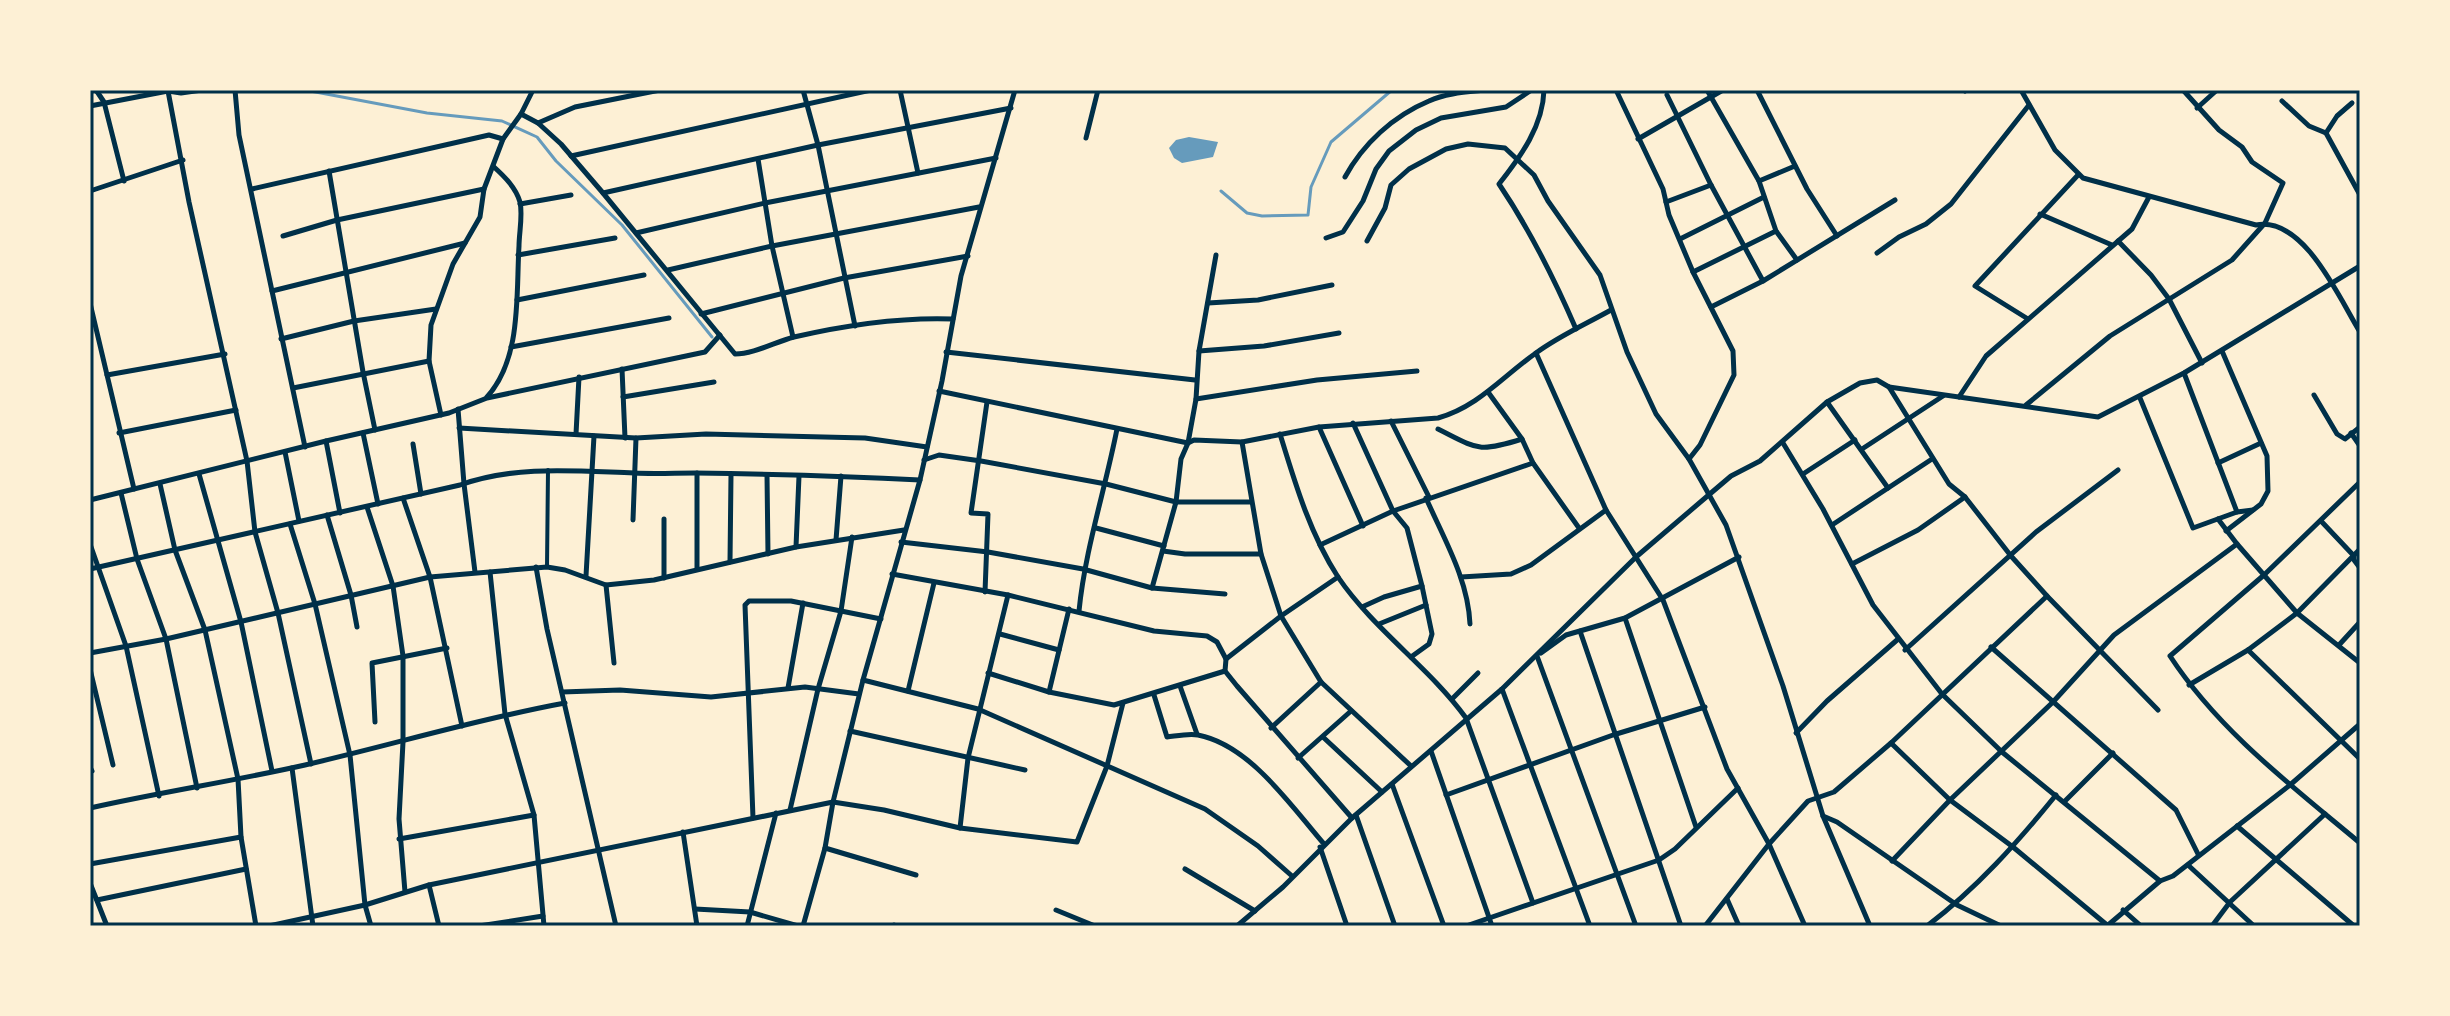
<svg xmlns="http://www.w3.org/2000/svg" width="2450" height="1016" viewBox="0 0 2450 1016" font-family="Barlow,sans-serif">
  <style>
    .water { fill: #669bbc }
    .lines { fill: none; stroke-linecap: round; stroke-linejoin: round }
    .stream { stroke: #669bbc; stroke-width: 3 }
    .pedestrian { stroke: #003049; stroke-width: 4 }
    .minor { stroke: #003049; stroke-width: 5 }
    .neatline { fill: none; stroke: #003049; stroke-width: 3 }
  </style>
  <rect width="100%" height="100%" fill="#fdf0d5"/>
  <path class="water" d="M1189 137 1218 142 1213 157 1182 163 1174 158 1169 148 1176 140Z"/>
  <g class="lines">
    <g class="stream">
      <path d="M305 90 427 113 502 121 537 137 556 161 622 225 712 337"/>
      <path d="M1221 191 1247 213 1262 216 1308 215 1311 187 1331 142 1392 90"/>
    </g>
    <path class="pedestrian" d="M547 567 548 470"/>
    <g class="minor">
      <path d="M96 90 104 102 124 181"/>
      <path d="M235 90 239 135 305 447"/>
      <path d="M803 90 818 145 855 326"/>
      <path d="M900 90 918 173"/>
      <path d="M1517 90H1536"/>
      <path d="M1544 90C1543 126 1521 156 1499 184 1530 230 1554 278 1576 329"/>
      <path d="M1616 90 1663 189 1669 215 1693 272 1733 351 1734 375 1700 445 1689 459"/>
      <path d="M1707 90 1759 181 1776 231 1797 260"/>
      <path d="M1757 90 1807 189 1837 236"/>
      <path d="M1964 90 1965 91"/>
      <path d="M2021 90 2055 150 2083 178 2256 225C2304 216 2339 298 2360 332"/>
      <path d="M168 91 189 202 247 461 255 532 278 613 311 764"/>
      <path d="M1667 95 1711 185 1763 281"/>
      <path d="M2282 101 2309 126 2326 133 2360 195"/>
      <path d="M90 106 168 91 181 93 202 90"/>
      <path d="M2197 108 2217 90"/>
      <path d="M521 114 538 123 575 107 660 90"/>
      <path d="M538 123 561 144 603 193 735 354C754 354 775 342 794 337 846 325 900 317 953 319"/>
      <path d="M2326 133 2337 116 2352 103"/>
      <path d="M1086 138 1098 90"/>
      <path d="M1638 139 1723 90"/>
      <path d="M571 156 871 90"/>
      <path d="M758 159 772 246 793 337"/>
      <path d="M329 171 363 372 375 430"/>
      <path d="M1345 177C1363 144 1393 116 1429 101 1446 93 1467 92 1486 90"/>
      <path d="M1759 181 1795 166"/>
      <path d="M252 189 489 135 503 139"/>
      <path d="M90 191 183 160"/>
      <path d="M603 193 818 145 1011 108"/>
      <path d="M1666 202 1711 185"/>
      <path d="M520 204 571 195"/>
      <path d="M2040 214 2112 245"/>
      <path d="M636 233 765 203 996 158"/>
      <path d="M283 236 337 220 484 189"/>
      <path d="M1326 238 1343 232 1363 201 1376 169 1389 151 1416 130 1441 118 1506 107 1530 91"/>
      <path d="M1680 239 1764 197"/>
      <path d="M1367 241 1385 208 1391 185 1409 169 1446 149 1468 144 1505 148 1534 175 1548 201 1600 275 1627 352 1656 414 1689 459 1726 525 1783 686 1823 816 1870 926"/>
      <path d="M2118 241 2151 275 2169 299 2202 363"/>
      <path d="M1877 253 1899 237 1926 224 1951 204 2029 105"/>
      <path d="M518 255 615 238"/>
      <path d="M668 270 772 246 979 207"/>
      <path d="M1693 272 1776 231"/>
      <path d="M272 291 465 243"/>
      <path d="M517 300 644 275"/>
      <path d="M90 303 134 489"/>
      <path d="M1208 303 1258 300 1332 285"/>
      <path d="M1711 307 1763 281 1895 200"/>
      <path d="M701 314 844 278 968 256"/>
      <path d="M2028 319 1975 286 2078 175"/>
      <path d="M281 339 354 321 436 309"/>
      <path d="M511 347 669 318"/>
      <path d="M1199 351 1264 346 1339 333"/>
      <path d="M2222 351 2267 456 2268 491 2261 504 2226 531"/>
      <path d="M946 352 1195 380"/>
      <path d="M1536 353 1606 510 1663 600 1727 769 1769 844 1805 926"/>
      <path d="M622 369 625 438"/>
      <path d="M2184 373 2237 512"/>
      <path d="M107 375 225 354"/>
      <path d="M1889 387 1949 484 1965 497 2011 556 2047 596 2158 710"/>
      <path d="M293 388 429 361"/>
      <path d="M939 391 1188 443 1194 440 1242 442 1319 427 1438 418C1478 407 1503 376 1536 353 1559 336 1586 324 1611 310"/>
      <path d="M1488 392 1522 439 1533 463 1579 528"/>
      <path d="M2314 395 2337 434 2345 439 2360 427"/>
      <path d="M487 397C522 358 516 295 519 246 519 233 523 215 520 202 516 188 505 177 494 167"/>
      <path d="M623 397 714 382"/>
      <path d="M1959 397 1986 356 2132 229 2149 197"/>
      <path d="M2140 398 2193 528 2237 512 2253 510"/>
      <path d="M1196 399 1317 380 1417 371"/>
      <path d="M1827 402 1888 488"/>
      <path d="M2026 405 2110 336 2232 260 2265 223 2283 183 2252 162 2242 147 2219 130 2183 90"/>
      <path d="M458 409 464 484 475 572"/>
      <path d="M441 415 429 361 431 325 453 264 480 217 484 189 503 139 521 114 533 90"/>
      <path d="M1391 421 1429 497"/>
      <path d="M1353 423 1393 511 1407 528 1422 586 1432 634 1429 644 1411 657"/>
      <path d="M1319 427 1363 526"/>
      <path d="M459 428 636 438 706 434 865 438 927 447"/>
      <path d="M1438 429C1478 449 1478 453 1522 439"/>
      <path d="M119 433 236 410"/>
      <path d="M363 433 378 504"/>
      <path d="M2351 433 2360 446"/>
      <path d="M576 434 579 377"/>
      <path d="M1280 434C1295 483 1310 534 1338 577 1374 630 1429 667 1466 718L1533 903"/>
      <path d="M326 441 340 513"/>
      <path d="M1242 442 1261 554 1281 616 1321 682 1411 766"/>
      <path d="M1783 443 1823 509 1873 605 1942 694 2002 752 2160 881"/>
      <path d="M413 444 421 494"/>
      <path d="M1862 449 1943 396"/>
      <path d="M285 452 299 521"/>
      <path d="M924 460 939 455 981 461 1106 484 1176 502H1251"/>
      <path d="M2218 463 2261 443"/>
      <path d="M199 474 241 622 272 771"/>
      <path d="M1803 474 1855 440"/>
      <path d="M767 475 768 554"/>
      <path d="M2360 482 2264 575 2170 656C2219 731 2292 786 2360 843"/>
      <path d="M160 484 175 550 205 630 238 779 241 837 256 926"/>
      <path d="M121 493 137 559 166 639 197 788"/>
      <path d="M403 498 430 577 462 726"/>
      <path d="M1426 498C1444 539 1468 579 1470 624"/>
      <path d="M90 500 326 441 449 413 487 398 705 352 720 335"/>
      <path d="M367 507 393 586 403 656V742L399 819 405 892"/>
      <path d="M327 515 351 595 357 627"/>
      <path d="M664 519V578"/>
      <path d="M2218 519 2237 544 2297 613 2360 663"/>
      <path d="M633 520 636 438"/>
      <path d="M2321 521 2354 556V560L2360 568"/>
      <path d="M290 524 315 604 350 755 365 905 371 926"/>
      <path d="M1832 525 1932 459"/>
      <path d="M1096 528 1164 546"/>
      <path d="M836 540 841 476"/>
      <path d="M901 542 988 552 1083 569 1152 588 1225 594"/>
      <path d="M90 544 126 646 159 796"/>
      <path d="M1320 545 1393 511 1533 463"/>
      <path d="M796 547 799 476"/>
      <path d="M1163 551 1185 554H1261"/>
      <path d="M730 562 731 475"/>
      <path d="M1852 564 1918 530 1965 497"/>
      <path d="M536 567 547 629 616 926"/>
      <path d="M90 569 460 485C516 465 575 471 634 473 654 474 675 473 695 473 770 474 845 476 920 480"/>
      <path d="M697 569V473"/>
      <path d="M490 572 505 714 534 815 544 926"/>
      <path d="M892 574 1008 595 1154 631 1207 636 1217 642 1226 659 1225 671 1237 686 1352 818"/>
      <path d="M586 576 594 436"/>
      <path d="M1461 577 1511 574 1531 565 1606 510"/>
      <path d="M606 585 614 663"/>
      <path d="M1152 588 1176 502 1181 459 1188 443 1196 399 1199 351 1216 255"/>
      <path d="M985 592 988 514 971 513 987 402"/>
      <path d="M1362 607 1384 597 1422 586"/>
      <path d="M1079 611C1085 550 1105 490 1117 429"/>
      <path d="M1625 618 1696 827"/>
      <path d="M1379 624 1426 605"/>
      <path d="M1580 631 1681 926"/>
      <path d="M1000 634 1059 650"/>
      <path d="M2339 645 2360 622"/>
      <path d="M1991 647 2176 810 2198 854"/>
      <path d="M1905 650 2036 532 2118 470"/>
      <path d="M2248 650 2360 759"/>
      <path d="M90 653 166 639 430 577 547 567 565 570 606 585 654 580 796 547 904 530"/>
      <path d="M1541 653 1566 635 1625 618 1739 557"/>
      <path d="M1537 656 1636 926"/>
      <path d="M1226 659 1281 616 1338 577"/>
      <path d="M90 669 113 765"/>
      <path d="M988 673 1049 692 1114 705 1225 671"/>
      <path d="M863 680 978 709 1205 809 1258 846 1292 876"/>
      <path d="M2189 685 2248 650 2297 613 2360 549"/>
      <path d="M1180 686 1197 734"/>
      <path d="M788 688 803 603"/>
      <path d="M1502 689 1590 926"/>
      <path d="M908 691 934 583"/>
      <path d="M562 692 620 690 711 697 805 687 859 694"/>
      <path d="M1049 692 1069 609"/>
      <path d="M1154 695 1167 737C1176 736 1189 733 1198 735 1250 745 1291 806 1324 844"/>
      <path d="M1452 699 1478 673"/>
      <path d="M375 722 372 663 447 648"/>
      <path d="M1271 728 1321 682"/>
      <path d="M850 731 1025 770"/>
      <path d="M1796 733 1827 701 1897 640"/>
      <path d="M1324 738 1382 792"/>
      <path d="M1891 743 1950 800 2013 847 2107 925"/>
      <path d="M1431 751 1492 926"/>
      <path d="M1298 758 1351 711"/>
      <path d="M90 767 92 771"/>
      <path d="M292 768 313 926"/>
      <path d="M1392 784 1444 926"/>
      <path d="M1446 795 1613 735 1705 707"/>
      <path d="M2065 801 2113 753"/>
      <path d="M90 808C161 792 234 781 305 765 392 745 477 719 565 703"/>
      <path d="M790 810 818 689 841 611 852 537"/>
      <path d="M1356 815 1395 926"/>
      <path d="M1823 816 1837 822 1957 905 2001 926"/>
      <path d="M753 818 745 605 749 601H791L881 619"/>
      <path d="M2237 826 2354 926"/>
      <path d="M960 828 968 758 1008 595"/>
      <path d="M683 832 697 926"/>
      <path d="M399 839 534 815"/>
      <path d="M1320 847 1347 926"/>
      <path d="M825 848 916 875"/>
      <path d="M1892 861 1950 800 2053 702 2114 635 2237 544"/>
      <path d="M90 864 241 837"/>
      <path d="M2188 865 2254 926"/>
      <path d="M1185 869 1255 911"/>
      <path d="M90 883 107 926"/>
      <path d="M429 885 439 926"/>
      <path d="M1727 899 1739 926"/>
      <path d="M97 900 246 869"/>
      <path d="M695 909 750 912 798 926"/>
      <path d="M1056 910 1095 926"/>
      <path d="M2123 910 2141 926"/>
      <path d="M269 926 365 905 429 885 833 802 884 810 960 828 1077 842 1107 766 1123 703"/>
      <path d="M479 926 543 916"/>
      <path d="M747 926 776 813"/>
      <path d="M803 926 825 848 833 802 863 680 920 480 942 381 961 276 1015 90"/>
      <path d="M894 926V925"/>
      <path d="M1237 926 1283 887 1352 818 1502 689 1636 557 1711 493 1731 476 1760 461 1827 402 1860 383 1877 380 1889 387 2098 417 2184 373 2360 266"/>
      <path d="M1466 926 1659 860 1675 849 1738 788"/>
      <path d="M1705 926 1769 844 1808 801 1834 792 1891 743 2047 596"/>
      <path d="M1927 926C1977 888 2017 843 2056 795"/>
      <path d="M2107 926 2160 881 2173 876 2290 785 2360 724"/>
      <path d="M2212 926 2230 902 2325 814"/>
    </g>
  </g>
  <rect width="2450" height="1016" fill="none" stroke="#fdf0d5" stroke-width="184"/>
  <rect x="92" y="92" width="2266" height="832" class="neatline"/>
</svg>
